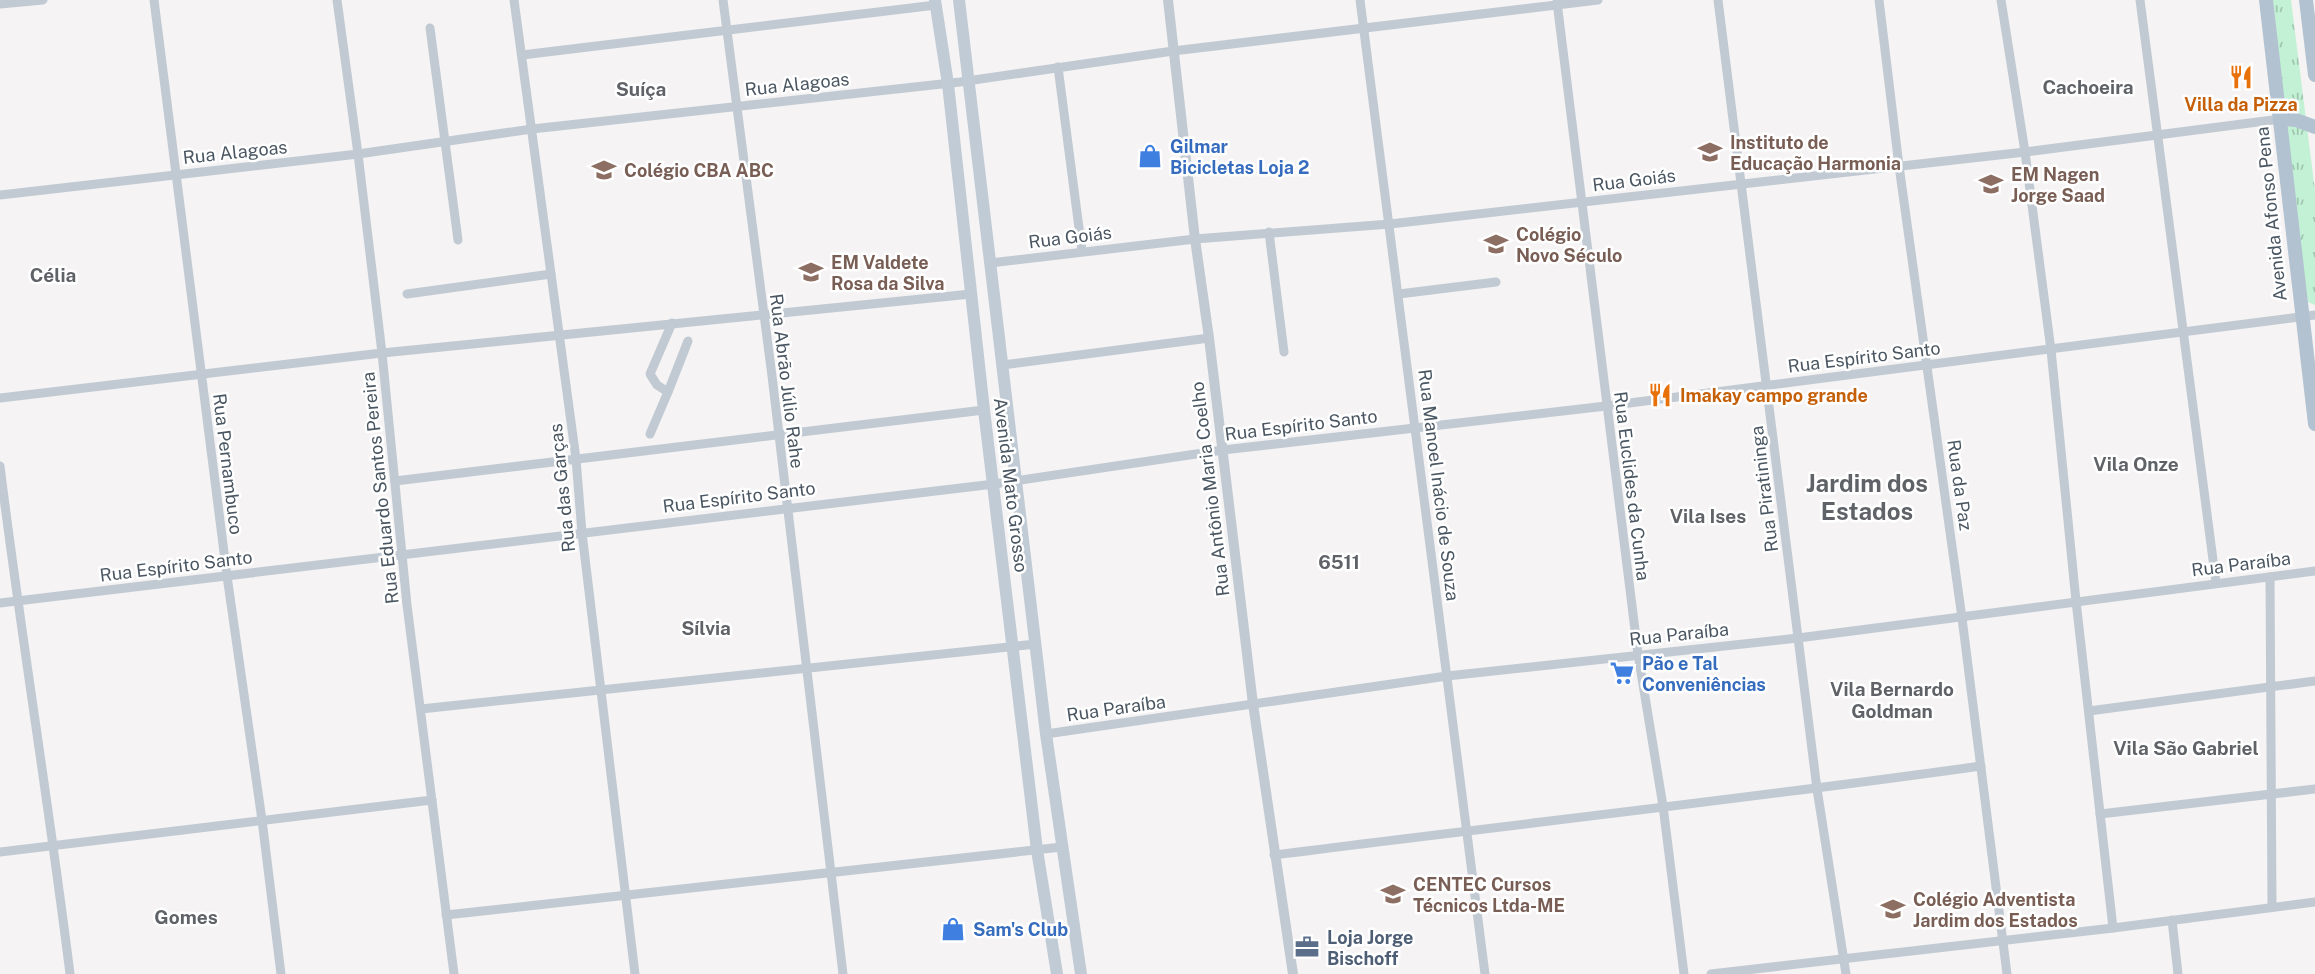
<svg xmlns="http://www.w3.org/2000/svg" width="2315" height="974" viewBox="0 0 2315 974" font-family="'Public Sans',sans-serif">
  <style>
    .grass { fill: url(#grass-tufts) }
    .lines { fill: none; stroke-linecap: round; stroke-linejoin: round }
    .minor { stroke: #c1cad2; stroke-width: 9 }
    .tertiary { stroke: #c1cad2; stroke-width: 10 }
    .secondary { stroke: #c1cbd6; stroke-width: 12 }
    .primary { stroke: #b3c2d1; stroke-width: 14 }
    .labels { text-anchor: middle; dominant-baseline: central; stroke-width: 5; stroke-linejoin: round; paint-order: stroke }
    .street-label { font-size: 18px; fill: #4a5661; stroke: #fff }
    .food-label { font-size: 18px; font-weight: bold; fill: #c56008; stroke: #fff }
    .education-label { font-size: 18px; font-weight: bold; fill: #785e54; stroke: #fff; text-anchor: start }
    .shop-label { font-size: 18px; font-weight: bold; fill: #366cbe; stroke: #fff; text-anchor: start }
    .service-label { font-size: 18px; font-weight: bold; fill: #4e5e75; stroke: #fff; text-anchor: start }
    .neighbourhood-label { font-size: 19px; font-weight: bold; fill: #5f6368; stroke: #fff }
    .district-label { font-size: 24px; font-weight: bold; fill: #5f6368; stroke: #fff }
  </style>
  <defs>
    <pattern id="grass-tufts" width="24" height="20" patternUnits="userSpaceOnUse" patternTransform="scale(1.75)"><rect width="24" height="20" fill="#c3f1d5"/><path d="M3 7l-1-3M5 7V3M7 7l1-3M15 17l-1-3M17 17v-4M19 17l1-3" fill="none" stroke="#a0c6b0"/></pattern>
  </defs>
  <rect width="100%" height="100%" fill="#f5f3f3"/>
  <path class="grass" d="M2267 0H2291L2315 191V305L2308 302 2295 219Z"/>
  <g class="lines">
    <g class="minor">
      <path d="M154 0 227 576 262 820 281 974"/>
      <path d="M337 0 358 154 382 353 407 605 454 974"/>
      <path d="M514 0 576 459 582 533 635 974"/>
      <path d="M723 0 772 376 843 974"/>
      <path d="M1360 0 1485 974"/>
      <path d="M1718 0 1817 789 1846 974"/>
      <path d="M1879 0 1899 166 1962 618 2007 974"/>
      <path d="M2001 0 2025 152 2051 350 2076 601 2113 928"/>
      <path d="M2140 0 2216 583"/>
      <path d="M1557 2 1638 654 1663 806 1684 974"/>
      <path d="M0 4 43 0"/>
      <path d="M430 28 458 240"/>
      <path d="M522 55 936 5"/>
      <path d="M1058 67 1082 251"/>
      <path d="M0 195 358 154 532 129 960 82 1173 51 1598 0"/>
      <path d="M1269 232 1284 352"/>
      <path d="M990 263 1195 239 1390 224 2025 152 2281 119"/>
      <path d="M407 294 551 274"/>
      <path d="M1399 294 1496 282"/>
      <path d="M672 323 650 374 657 385 668 392 688 341"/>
      <path d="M1003 365 1209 338"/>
      <path d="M0 398 382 353 971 294"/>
      <path d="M650 434 668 392"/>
      <path d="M0 466C21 636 49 804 70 974"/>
      <path d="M395 481 984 410"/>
      <path d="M2270 577 2272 907"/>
      <path d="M0 603 994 484 1223 450 1606 406 2315 315"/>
      <path d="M421 709 1036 644"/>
      <path d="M2089 711 2315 681"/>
      <path d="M1046 734 1447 676 1798 638 2315 571"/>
      <path d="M2100 814 2315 789"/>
      <path d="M0 852 432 800"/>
      <path d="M1274 855C1509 825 1746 799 1981 766"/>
      <path d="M446 915 1062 847"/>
      <path d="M2172 920 2178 974"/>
      <path d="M1711 974 2113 928 2315 902"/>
    </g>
    <path class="tertiary" d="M1168 0 1195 239 1209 338 1253 704 1293 974"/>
    <g class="secondary">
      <path d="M935 0 948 84 984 410 1037 850 1057 974"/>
      <path d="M959 0 1046 734 1081 974"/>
    </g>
    <g class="primary">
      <path d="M2266 0 2315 424"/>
      <path d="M2306 0 2315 75"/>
      <path d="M2281 119 2296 120 2315 127"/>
    </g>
  </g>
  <defs>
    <g id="restaurant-bare" transform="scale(1.89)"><path d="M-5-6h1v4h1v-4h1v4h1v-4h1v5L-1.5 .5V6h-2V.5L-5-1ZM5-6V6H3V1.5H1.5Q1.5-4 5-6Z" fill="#e8710a" stroke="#fff" stroke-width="2.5" paint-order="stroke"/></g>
    <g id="school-bare" transform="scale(1.89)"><path d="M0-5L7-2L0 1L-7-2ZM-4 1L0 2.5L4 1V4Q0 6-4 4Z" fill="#8d6e63" stroke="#fff" stroke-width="2.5" paint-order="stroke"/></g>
    <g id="shop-bare" transform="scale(1.89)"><path d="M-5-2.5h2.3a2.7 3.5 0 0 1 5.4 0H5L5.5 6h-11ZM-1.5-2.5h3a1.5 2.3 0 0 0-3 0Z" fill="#3f7fe0" stroke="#fff" stroke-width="2.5" paint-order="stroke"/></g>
    <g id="supermarket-bare" transform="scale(1.89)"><path d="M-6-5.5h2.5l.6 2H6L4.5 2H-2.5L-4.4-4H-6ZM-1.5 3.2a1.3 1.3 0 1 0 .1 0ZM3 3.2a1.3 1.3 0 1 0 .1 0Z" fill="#3f7fe0" stroke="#fff" stroke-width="2.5" paint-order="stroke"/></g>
    <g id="office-bare" transform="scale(1.89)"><path d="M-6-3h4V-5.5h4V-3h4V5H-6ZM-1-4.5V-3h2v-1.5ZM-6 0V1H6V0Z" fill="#5c6f8a" stroke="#fff" stroke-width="2.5" paint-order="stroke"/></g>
  </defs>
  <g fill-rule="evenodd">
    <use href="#restaurant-bare" x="2241" y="77"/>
    <use href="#school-bare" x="1710" y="152"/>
    <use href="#shop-bare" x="1150" y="156"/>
    <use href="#school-bare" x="604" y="170"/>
    <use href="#school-bare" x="1991" y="184"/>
    <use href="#school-bare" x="1496" y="244"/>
    <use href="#school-bare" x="811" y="272"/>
    <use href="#restaurant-bare" x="1660" y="395"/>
    <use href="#supermarket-bare" x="1622" y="673"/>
    <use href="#school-bare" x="1393" y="894"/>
    <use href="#school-bare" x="1893" y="909"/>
    <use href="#shop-bare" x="953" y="929"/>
    <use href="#office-bare" x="1307" y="947"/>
  </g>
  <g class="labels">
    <g class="street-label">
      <text transform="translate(797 84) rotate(-6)">Rua Alagoas</text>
      <text transform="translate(235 152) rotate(-6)">Rua Alagoas</text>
      <text transform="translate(1634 180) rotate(-7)">Rua Goiás</text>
      <text transform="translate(2271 214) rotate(-96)">Avenida Afonso Pena</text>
      <text transform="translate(1070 237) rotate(-7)">Rua Goiás</text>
      <text transform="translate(1864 357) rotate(-7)">Rua Espírito Santo</text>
      <text transform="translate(787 381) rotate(83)">Rua Abrão Júlio Rahe</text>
      <text transform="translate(1301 425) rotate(-7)">Rua Espírito Santo</text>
      <text transform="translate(228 464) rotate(83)">Rua Pernambuco</text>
      <text transform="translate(1011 485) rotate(83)">Avenida Mato Grosso</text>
      <text transform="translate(1439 485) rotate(83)">Rua Manoel Inácio de Souza</text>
      <text transform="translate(1960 485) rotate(82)">Rua da Paz</text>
      <text transform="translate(1632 486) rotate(83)">Rua Euclides da Cunha</text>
      <text transform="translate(380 488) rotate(-96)">Rua Eduardo Santos Pereira</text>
      <text transform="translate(562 488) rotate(-96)">Rua das Garças</text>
      <text transform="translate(1210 489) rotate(-97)">Rua Antônio Maria Coelho</text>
      <text transform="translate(1764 489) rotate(-97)">Rua Piratininga</text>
      <text transform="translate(739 497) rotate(-7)">Rua Espírito Santo</text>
      <text transform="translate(2241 564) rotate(-7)">Rua Paraíba</text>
      <text transform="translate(176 566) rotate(-7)">Rua Espírito Santo</text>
      <text transform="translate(1679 634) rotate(-6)">Rua Paraíba</text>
      <text transform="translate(1116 708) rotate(-8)">Rua Paraíba</text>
    </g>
    <g class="food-label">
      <text x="2241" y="104">Villa da Pizza</text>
      <text x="1680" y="395" text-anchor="start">Imakay campo grande</text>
    </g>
    <g class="education-label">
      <text x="1730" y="142">Instituto de<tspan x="1730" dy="21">Educação Harmonia</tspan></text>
      <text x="624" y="170">Colégio CBA ABC</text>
      <text x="2011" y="174">EM Nagen<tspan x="2011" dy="21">Jorge Saad</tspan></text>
      <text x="1516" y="234">Colégio<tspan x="1516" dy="21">Novo Século</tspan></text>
      <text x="831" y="262">EM Valdete<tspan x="831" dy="21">Rosa da Silva</tspan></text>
      <text x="1413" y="884">CENTEC Cursos<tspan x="1413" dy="21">Técnicos Ltda-ME</tspan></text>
      <text x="1913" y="899">Colégio Adventista<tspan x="1913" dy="21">Jardim dos Estados</tspan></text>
    </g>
    <g class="shop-label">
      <text x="1170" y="146">Gilmar<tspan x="1170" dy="21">Bicicletas Loja 2</tspan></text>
      <text x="1642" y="663">Pão e Tal<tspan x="1642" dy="21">Conveniências</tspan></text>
      <text x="973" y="929">Sam's Club</text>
    </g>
    <g class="service-label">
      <text x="1327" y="937">Loja Jorge<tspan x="1327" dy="21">Bischoff</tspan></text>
    </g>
    <g class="neighbourhood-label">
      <text x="2088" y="87">Cachoeira</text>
      <text x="641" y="89">Suíça</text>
      <text x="53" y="275">Célia</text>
      <text x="2136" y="464">Vila Onze</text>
      <text x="1708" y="516">Vila Ises</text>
      <text x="1339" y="562">6511</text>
      <text x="706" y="628">Sílvia</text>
      <text x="1892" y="689">Vila Bernardo<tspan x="1892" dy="22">Goldman</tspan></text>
      <text x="2186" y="748">Vila São Gabriel</text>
      <text x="186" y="917">Gomes</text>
    </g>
    <g class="district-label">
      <text x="1867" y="483">Jardim dos<tspan x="1867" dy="28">Estados</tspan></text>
    </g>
  </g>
</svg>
